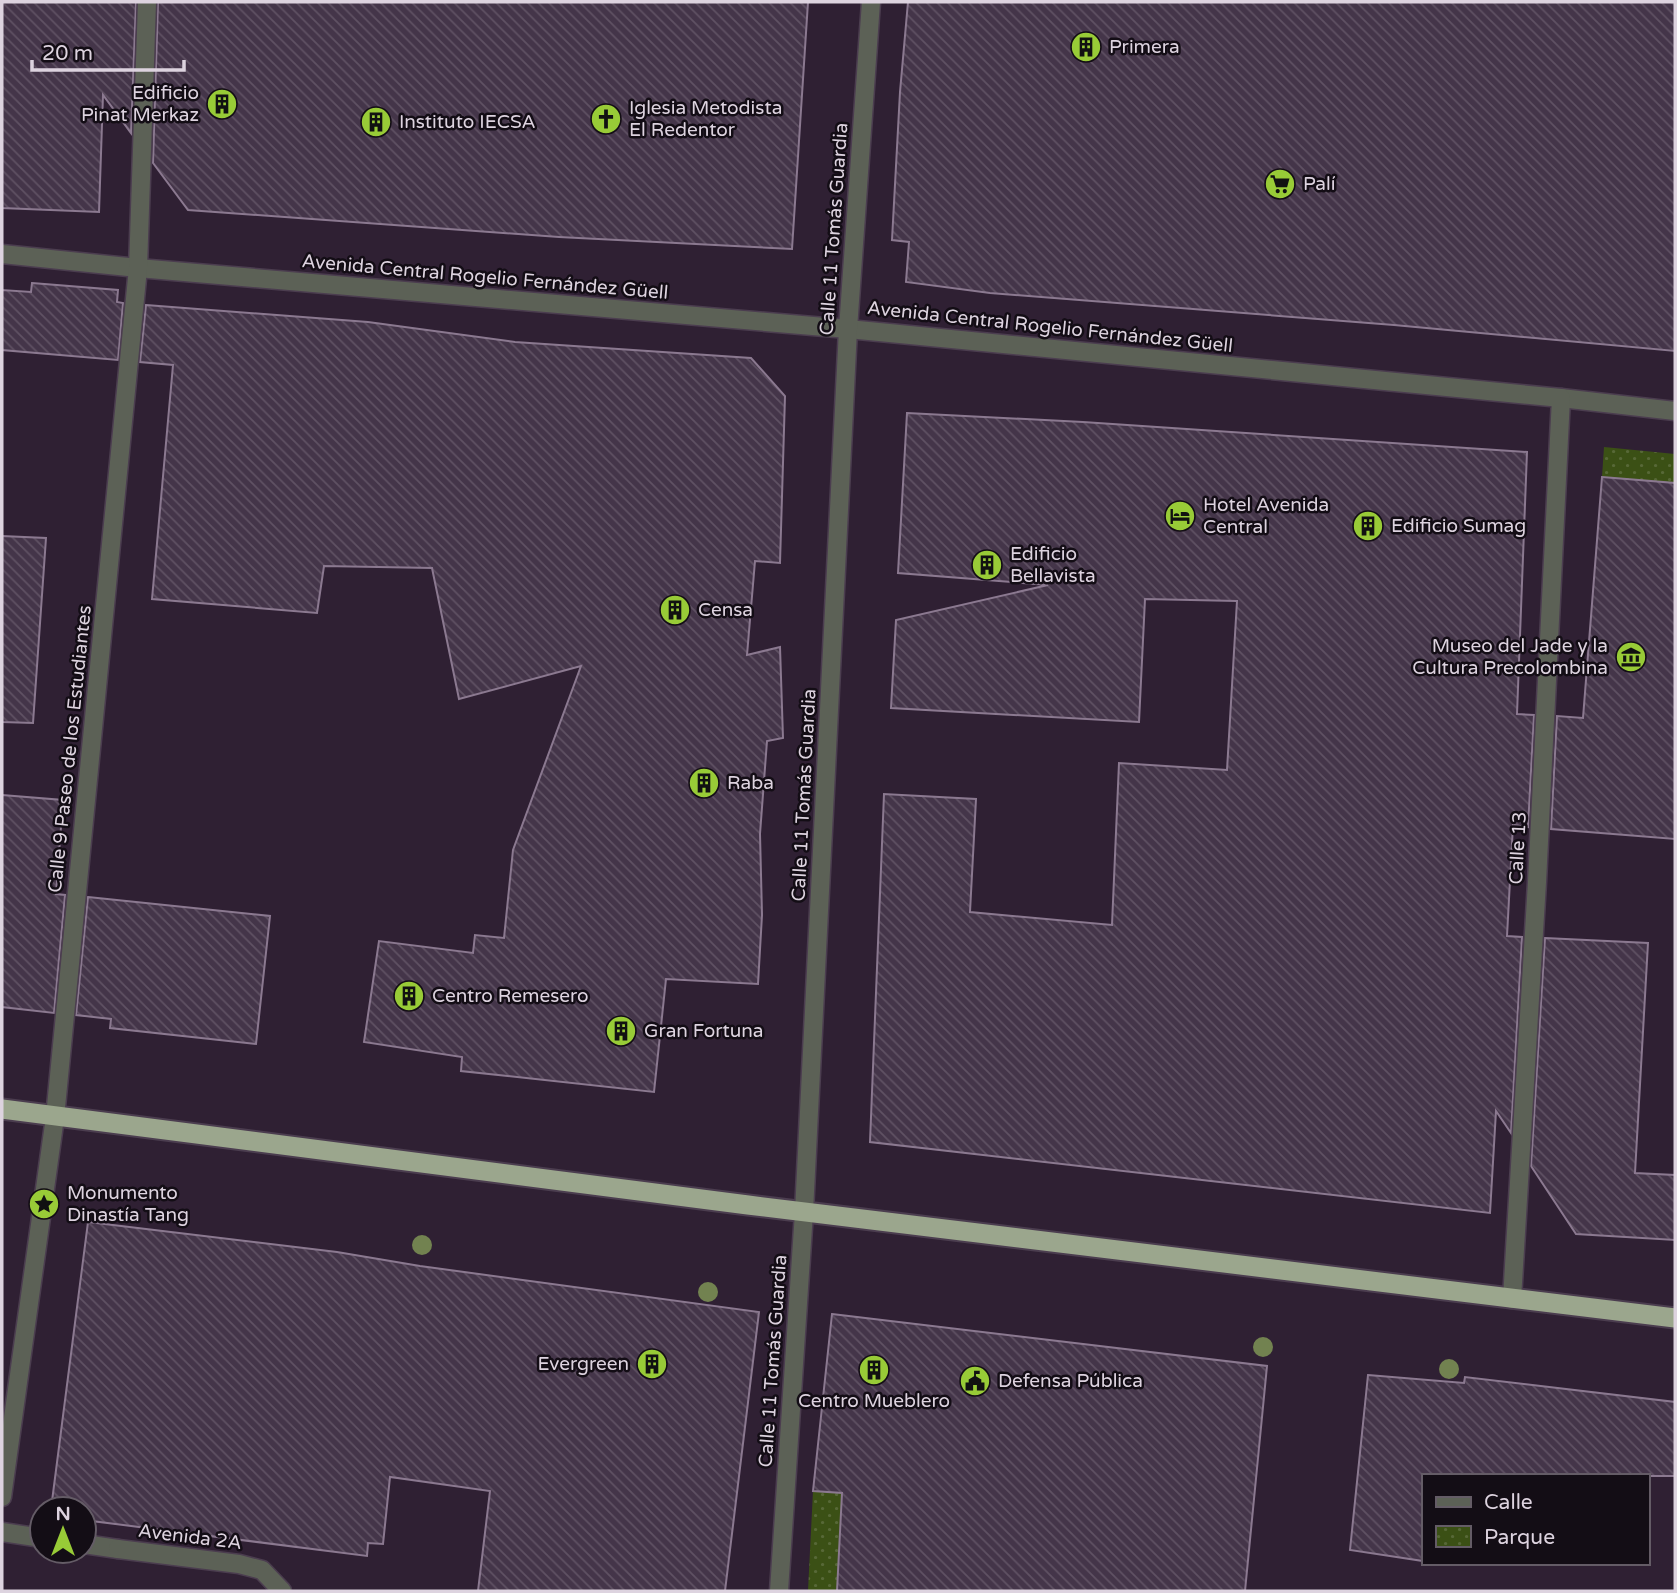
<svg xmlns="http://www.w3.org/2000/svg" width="1677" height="1593" viewBox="0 0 1677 1593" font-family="'Varela Round',sans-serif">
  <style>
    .park { fill: url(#park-dots) }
    .building { fill: url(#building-back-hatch); stroke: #8b7990; stroke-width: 2 }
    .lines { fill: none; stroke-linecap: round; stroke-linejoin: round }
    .pedestrian-casing { stroke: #4b3d4f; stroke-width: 21 }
    .minor-casing { stroke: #4b3d4f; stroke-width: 21 }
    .tertiary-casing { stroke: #4b3d4f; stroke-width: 21 }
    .trunk-casing { stroke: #4b3d4f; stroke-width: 23 }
    .pedestrian { stroke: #5c6156; stroke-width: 18 }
    .minor { stroke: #5c6156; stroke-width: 18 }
    .tertiary { stroke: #5c6156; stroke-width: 18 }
    .trunk { stroke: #9ba68d; stroke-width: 19 }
    .tree { fill: #728250 }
    .labels { text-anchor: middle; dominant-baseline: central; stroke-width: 5; stroke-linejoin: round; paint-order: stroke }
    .poi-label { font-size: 19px; fill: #ddd3df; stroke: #130d15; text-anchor: start }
    .street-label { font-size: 19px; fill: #ddd3df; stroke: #130d15 }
  </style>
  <defs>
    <pattern id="park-dots" width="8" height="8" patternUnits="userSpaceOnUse" patternTransform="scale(1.75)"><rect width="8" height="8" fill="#3b5015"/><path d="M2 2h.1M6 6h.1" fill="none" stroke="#576837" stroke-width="1.8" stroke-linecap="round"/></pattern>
    <pattern id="building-back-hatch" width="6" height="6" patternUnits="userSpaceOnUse" patternTransform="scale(1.75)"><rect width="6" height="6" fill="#443549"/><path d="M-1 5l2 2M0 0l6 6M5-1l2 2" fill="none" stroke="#5f5163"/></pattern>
  </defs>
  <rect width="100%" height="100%" fill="#2f2033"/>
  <g class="park">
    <path d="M1604 447 1675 454V483L1602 477Z"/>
    <path d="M813 1491 908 1497 839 1561 837 1591H808Z"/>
  </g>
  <g class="building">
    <path d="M2 2H136L131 133 103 95 99 212 2 208Z"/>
    <path d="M158 2H808L792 249 559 237 188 210 153 163Z"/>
    <path d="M908 2H1675V351L1394 325 990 293 906 282 909 242 892 240 900 92Z"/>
    <path d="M32 283 118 290 117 302 123 303 118 360 2 350V290L31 292Z"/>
    <path d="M146 305 368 322 515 342 751 358 785 396 780 563 755 561 747 655 780 647 783 738 767 741 760 834 762 915 758 984 666 979 654 1092 461 1071 462 1057 364 1042 379 941 473 953 475 935 504 938 513 850 581 666 459 699 432 568 324 566 317 613 152 599 173 365 140 362Z"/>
    <path d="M907 413 1083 422 1527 452 1517 714 1534 715 1528 827 1513 825 1507 936 1522 937 1511 1133 1496 1111 1490 1213 870 1142 884 794 976 799 970 912 1112 925 1119 763 1227 770 1237 601 1145 599 1139 722 891 708 896 620 1048 585 898 573Z"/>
    <path d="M1602 477 1675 483V839L1551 829 1557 716 1583 718Z"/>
    <path d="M2 536 46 538 33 723 2 722Z"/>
    <path d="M2 795 63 800 56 894 65 895 54 1013 2 1007Z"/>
    <path d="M88 897 270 916 256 1044 110 1028 111 1019 76 1015Z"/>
    <path d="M1545 938 1648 943 1635 1173 1675 1175V1240L1576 1234 1531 1166Z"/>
    <path d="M88 1222 337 1252 420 1266 759 1312 725 1591H478L490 1491 390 1477 383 1544 368 1543 367 1556 84 1520V1509H51Z"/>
    <path d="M832 1314 1267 1366 1245 1591H837L842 1493 813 1491Z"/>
    <path d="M1368 1375 1464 1383 1465 1377 1675 1402V1476H1423V1561L1350 1550Z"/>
  </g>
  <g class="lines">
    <g class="pedestrian-casing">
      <g id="pedestrian">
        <path d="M2 254 138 268"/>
        <path d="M1561 398 1675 411"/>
        <path d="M2 1497 55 1117"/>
        <path d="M2 1532 42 1538"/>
        <path d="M84 1544 118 1549"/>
      </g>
    </g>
    <g class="minor-casing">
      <g id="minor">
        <path d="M138 268 848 329 1561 398 1537 882 1512 1299"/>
        <path d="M118 1549 239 1564 262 1570 282 1591"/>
      </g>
    </g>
    <g class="tertiary-casing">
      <g id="tertiary">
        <path d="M55 1117 138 268 147 2"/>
        <path d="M779 1591 804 1212 848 329 871 2"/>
      </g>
    </g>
    <g class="trunk-casing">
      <path id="trunk" d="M2 1109 748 1205 1675 1318"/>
    </g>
    <use href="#pedestrian" class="pedestrian"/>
    <use href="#minor" class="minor"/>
    <use href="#tertiary" class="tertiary"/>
    <use href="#trunk" class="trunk"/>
  </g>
  <g class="tree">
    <circle cx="422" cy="1245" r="10"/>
    <circle cx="708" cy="1292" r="10"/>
    <circle cx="1263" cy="1347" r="10"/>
    <circle cx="1449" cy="1369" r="10"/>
  </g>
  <defs>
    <g id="building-disc" transform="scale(1.575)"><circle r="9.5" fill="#98cb37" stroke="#130d15"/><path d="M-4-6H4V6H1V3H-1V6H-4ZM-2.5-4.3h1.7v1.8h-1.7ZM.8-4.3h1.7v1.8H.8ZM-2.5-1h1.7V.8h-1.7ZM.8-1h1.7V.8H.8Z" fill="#111"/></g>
    <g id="church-disc" transform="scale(1.575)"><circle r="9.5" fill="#98cb37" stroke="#130d15"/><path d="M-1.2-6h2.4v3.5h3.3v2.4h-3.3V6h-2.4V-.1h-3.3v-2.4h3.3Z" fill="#111"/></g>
    <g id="supermarket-disc" transform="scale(1.575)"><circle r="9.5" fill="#98cb37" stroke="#130d15"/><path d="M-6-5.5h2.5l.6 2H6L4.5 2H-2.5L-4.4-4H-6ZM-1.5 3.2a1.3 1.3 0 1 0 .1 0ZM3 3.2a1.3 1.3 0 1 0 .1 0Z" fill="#111"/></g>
    <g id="hotel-disc" transform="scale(1.575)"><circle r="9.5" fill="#98cb37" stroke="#130d15"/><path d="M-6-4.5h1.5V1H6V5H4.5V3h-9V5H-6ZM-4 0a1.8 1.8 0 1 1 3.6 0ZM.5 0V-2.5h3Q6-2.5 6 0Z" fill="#111"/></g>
    <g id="museum-disc" transform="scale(1.575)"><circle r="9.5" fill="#98cb37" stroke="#130d15"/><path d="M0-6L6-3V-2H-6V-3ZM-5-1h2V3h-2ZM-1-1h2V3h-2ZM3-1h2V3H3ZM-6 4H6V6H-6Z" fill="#111"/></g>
    <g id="sight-disc" transform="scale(1.575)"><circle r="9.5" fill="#98cb37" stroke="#130d15"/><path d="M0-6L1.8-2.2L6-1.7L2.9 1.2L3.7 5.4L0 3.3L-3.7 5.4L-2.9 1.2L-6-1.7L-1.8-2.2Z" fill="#111"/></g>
    <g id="civic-disc" transform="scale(1.575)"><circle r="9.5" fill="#98cb37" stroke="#130d15"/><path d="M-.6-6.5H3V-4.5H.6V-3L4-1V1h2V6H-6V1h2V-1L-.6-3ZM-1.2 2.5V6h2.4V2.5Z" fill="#111"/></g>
  </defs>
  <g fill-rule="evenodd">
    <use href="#building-disc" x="1086" y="47"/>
    <use href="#building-disc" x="222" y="104"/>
    <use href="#church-disc" x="606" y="119"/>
    <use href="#building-disc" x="376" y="122"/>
    <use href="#supermarket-disc" x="1280" y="184"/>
    <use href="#hotel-disc" x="1180" y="516"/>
    <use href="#building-disc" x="1368" y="526"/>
    <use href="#building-disc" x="987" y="565"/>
    <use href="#building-disc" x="675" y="610"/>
    <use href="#museum-disc" x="1631" y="657"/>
    <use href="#building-disc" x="704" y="783"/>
    <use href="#building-disc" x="409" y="996"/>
    <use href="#building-disc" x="621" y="1031"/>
    <use href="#sight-disc" x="44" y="1204"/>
    <use href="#building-disc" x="652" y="1364"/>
    <use href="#building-disc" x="874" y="1370"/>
    <use href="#civic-disc" x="975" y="1381"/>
  </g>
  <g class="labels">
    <g class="poi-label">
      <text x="1109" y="47">Primera</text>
      <text x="199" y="93" text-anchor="end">Edificio<tspan x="199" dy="22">Pinat Merkaz</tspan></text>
      <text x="629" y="108">Iglesia Metodista<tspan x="629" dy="22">El Redentor</tspan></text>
      <text x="399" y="122">Instituto IECSA</text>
      <text x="1303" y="184">Palí</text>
      <text x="1203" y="505">Hotel Avenida<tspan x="1203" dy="22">Central</tspan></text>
      <text x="1391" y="526">Edificio Sumag</text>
      <text x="1010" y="554">Edificio<tspan x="1010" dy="22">Bellavista</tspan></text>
      <text x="698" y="610">Censa</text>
      <text x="1608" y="646" text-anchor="end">Museo del Jade y la<tspan x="1608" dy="22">Cultura Precolombina</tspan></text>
      <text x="727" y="783">Raba</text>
      <text x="432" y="996">Centro Remesero</text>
      <text x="644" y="1031">Gran Fortuna</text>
      <text x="67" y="1193">Monumento<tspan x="67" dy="22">Dinastía Tang</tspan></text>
      <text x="629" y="1364" text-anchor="end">Evergreen</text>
      <text x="998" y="1381">Defensa Pública</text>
      <text x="874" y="1401" text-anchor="middle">Centro Mueblero</text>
    </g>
    <g class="street-label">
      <text transform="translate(834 229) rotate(-86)">Calle 11 Tomás Guardia</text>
      <text transform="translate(485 277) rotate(5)">Avenida Central Rogelio Fernández Güell</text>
      <text transform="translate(1050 327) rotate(6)">Avenida Central Rogelio Fernández Güell</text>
      <text transform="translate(70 749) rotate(-84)">Calle 9 Paseo de los Estudiantes</text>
      <text transform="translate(804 795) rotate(-87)">Calle 11 Tomás Guardia</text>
      <text transform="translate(1518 848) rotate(-87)">Calle 13</text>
      <text transform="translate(773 1361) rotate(-86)">Calle 11 Tomás Guardia</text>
      <text transform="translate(190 1537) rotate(7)">Avenida 2A</text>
    </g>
  </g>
  <rect width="1677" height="1593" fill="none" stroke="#ddd3df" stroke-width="7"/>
  <rect x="1422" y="1474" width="228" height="91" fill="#130d15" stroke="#645c66" stroke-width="2"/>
  <rect x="1436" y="1497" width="35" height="10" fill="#5c6156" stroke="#645c66" stroke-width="2"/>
  <text x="1484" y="1509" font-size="21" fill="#ddd3df">Calle</text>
  <rect x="1436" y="1526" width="35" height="21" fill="url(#park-dots)" stroke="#645c66" stroke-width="2"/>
  <text x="1484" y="1544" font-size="21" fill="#ddd3df">Parque</text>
  <g transform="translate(63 1530)"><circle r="33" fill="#130d15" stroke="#645c66" stroke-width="2"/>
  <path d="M0-5L12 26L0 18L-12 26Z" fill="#98cb37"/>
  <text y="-10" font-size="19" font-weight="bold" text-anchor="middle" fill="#ddd3df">N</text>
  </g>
  <path d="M32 60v10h152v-10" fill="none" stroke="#ddd3df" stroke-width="3.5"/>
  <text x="42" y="60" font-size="21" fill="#ddd3df" stroke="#130d15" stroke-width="5" paint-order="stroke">20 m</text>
</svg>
